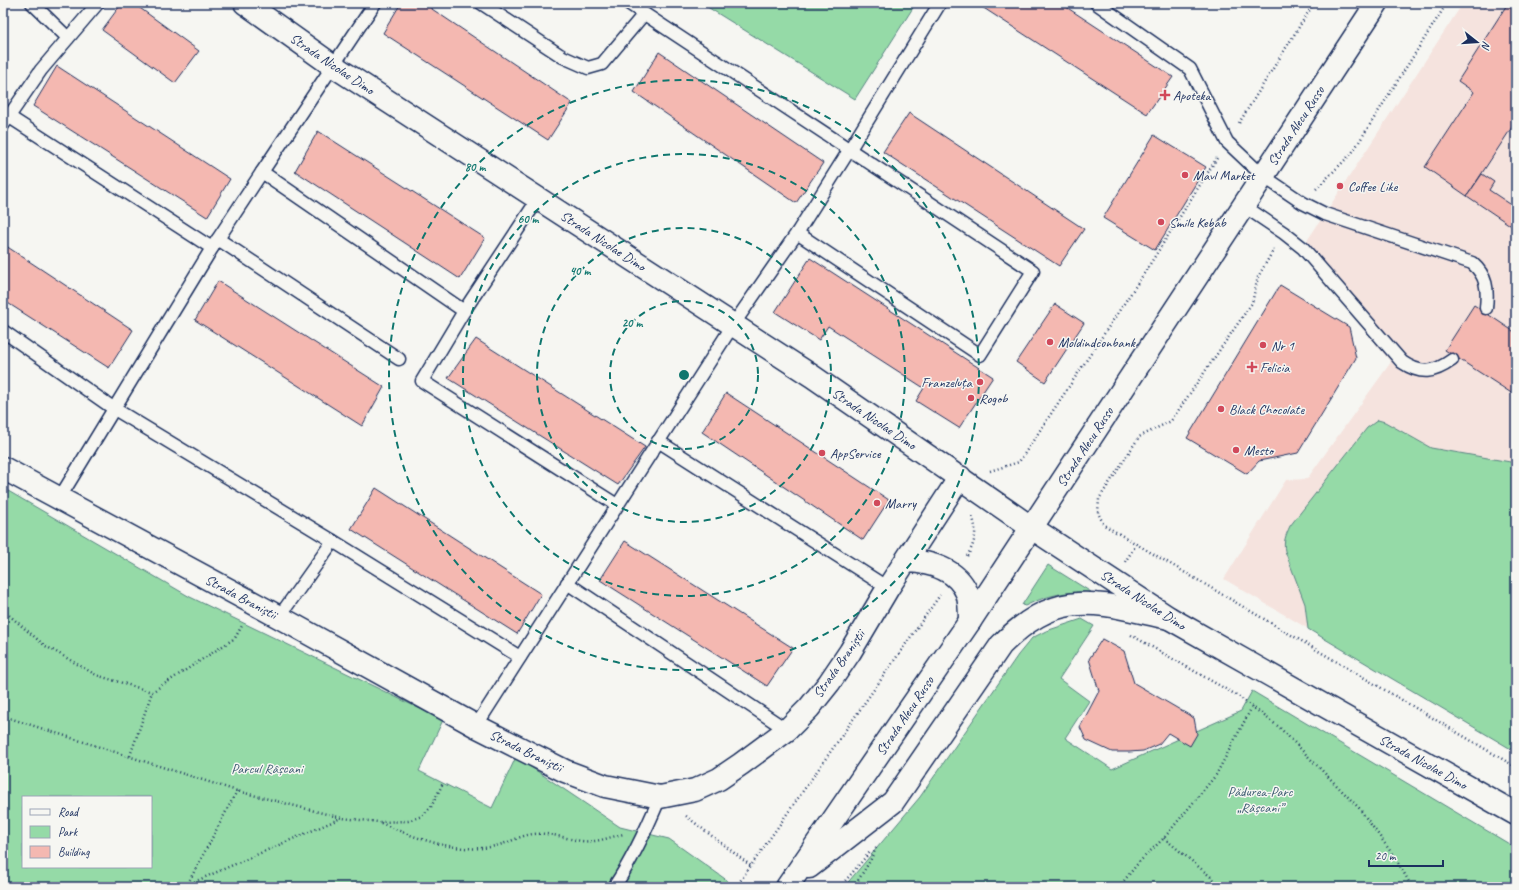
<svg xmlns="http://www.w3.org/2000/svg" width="1519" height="890" viewBox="0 0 1519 890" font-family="Caveat,sans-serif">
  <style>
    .built { fill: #f5e3de }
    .green { fill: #95daa7; stroke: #588482; fill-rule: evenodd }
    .building { fill: #f4b8b1; stroke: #1b2f5e }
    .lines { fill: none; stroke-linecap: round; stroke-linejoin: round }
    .service-casing { stroke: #1b2f5e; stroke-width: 15 }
    .minor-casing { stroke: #1b2f5e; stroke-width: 25 }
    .secondary-casing { stroke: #1b2f5e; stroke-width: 25 }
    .primary-casing { stroke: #1b2f5e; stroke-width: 25 }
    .path { stroke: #1b2f5e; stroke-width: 2.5; stroke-dasharray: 1 3; stroke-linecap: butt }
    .service { stroke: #f6f6f2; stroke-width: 12 }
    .minor { stroke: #f6f6f2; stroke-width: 22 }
    .secondary { stroke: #f6f6f2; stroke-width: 22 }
    .primary { stroke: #f6f6f2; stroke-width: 22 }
    .ring { fill: none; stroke: #0f766e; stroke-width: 2; stroke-dasharray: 7 5 }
    .poi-dot { fill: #d1495b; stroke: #f6f6f2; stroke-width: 1.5 }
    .labels { text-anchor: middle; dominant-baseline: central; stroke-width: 3; stroke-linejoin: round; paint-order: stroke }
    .street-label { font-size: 14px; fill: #1b2f5e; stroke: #f6f6f2 }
    .poi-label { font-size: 14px; fill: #1b2f5e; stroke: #f6f6f2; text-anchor: start }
    .park-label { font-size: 14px; fill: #3a5a70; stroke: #f6f6f2 }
    .centre { fill: #0f766e; stroke: #f6f6f2; stroke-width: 2 }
    .ring-label { font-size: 12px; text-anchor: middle; font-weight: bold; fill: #0f766e; stroke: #f6f6f2; stroke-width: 3; stroke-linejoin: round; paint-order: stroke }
  </style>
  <rect width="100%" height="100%" fill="#f6f6f2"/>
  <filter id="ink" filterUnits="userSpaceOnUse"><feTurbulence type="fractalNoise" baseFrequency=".025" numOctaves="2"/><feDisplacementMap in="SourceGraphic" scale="8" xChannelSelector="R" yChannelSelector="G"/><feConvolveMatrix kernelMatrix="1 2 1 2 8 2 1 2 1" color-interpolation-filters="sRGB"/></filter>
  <g filter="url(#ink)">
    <path class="built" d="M1463 3H1516V752L1224 579 1286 480 1307 479 1391 362 1299 253Z"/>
    <g class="green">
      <path d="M701 3H916L855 99Z"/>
      <path d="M1378 420 1385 422 1431 448 1516 463V752L1308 629 1305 604 1285 551C1283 541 1286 535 1290 526L1367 428Z"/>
      <path d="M3 488 190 597 443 720 419 771 492 808 516 757 620 827 669 839 728 881 724 887H3ZM23 797H151V867H23Z"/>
      <path d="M1048 565 1091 592C1067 591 1047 595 1025 606L1022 605Z"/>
      <path d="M1082 619 1094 626 1059 679 1089 701 1065 738 1112 769 1241 711 1252 691 1516 848V887H844L920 797 1018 655 1032 638 1046 631Z"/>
    </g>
    <g class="building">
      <path d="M122 3H133L199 51 175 83 102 30Z"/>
      <path d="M401 3H423L572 103 548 140 383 33Z"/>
      <path d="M981 3H1060L1173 77 1147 114 979 5Z"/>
      <path d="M1508 3H1516V121L1467 196 1425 167 1474 92 1458 81Z"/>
      <path d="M659 52 823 163 796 203 634 92Z"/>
      <path d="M57 66 230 179 207 217 33 106Z"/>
      <path d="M909 113 1084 229 1059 266 883 152Z"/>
      <path d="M318 131 485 238 460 279 295 171Z"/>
      <path d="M1154 135 1206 167 1155 250 1103 218Z"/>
      <path d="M1482 174 1494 182 1489 190 1516 208V229L1467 196Z"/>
      <path d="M3 244 133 330 109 368 3 300Z"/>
      <path d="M810 258 993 377 959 428 916 401 924 388 828 326 819 340 775 312Z"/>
      <path d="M218 281 384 387 362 426 195 320Z"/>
      <path d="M1280 285 1349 327 1356 358 1298 453 1259 461 1247 474 1187 438Z"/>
      <path d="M1055 304 1084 323 1045 382 1016 362Z"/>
      <path d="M1474 305 1516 333V396L1445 350Z"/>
      <path d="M476 339 645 447 618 485 448 378Z"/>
      <path d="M726 393 889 500 863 540 702 432Z"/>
      <path d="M376 488 541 594 517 634 351 529Z"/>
      <path d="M625 541 793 648 767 686 600 580Z"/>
      <path d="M1102 639 1124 651 1134 683 1194 718 1197 734 1190 746 1168 733 1159 744 1143 751 1129 752H1112L1086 740 1080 727 1099 691 1089 659Z"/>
    </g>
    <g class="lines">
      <g class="service-casing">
        <g id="service">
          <path d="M32 3 68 38"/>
          <path d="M375 3 262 172 464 311 538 199"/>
          <path d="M481 3 563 57 588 68 602 64 644 14"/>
          <path d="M628 3 1033 271 980 355 797 233"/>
          <path d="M1096 3 1190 69 1227 142 1263 176 1303 203 1325 214 1472 263C1487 276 1488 289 1486 308"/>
          <path d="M8 116 212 248"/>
          <path d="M3 125 41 70 98 3"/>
          <path d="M1244 206 1284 233 1303 248 1402 362C1421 375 1434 373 1452 360"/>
          <path d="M218 239 399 359"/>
          <path d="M464 311 422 381 617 505"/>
          <path d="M3 331 113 408 333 541 520 657"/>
          <path d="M658 441 888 588"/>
          <path d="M59 499 212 248 262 172"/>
          <path d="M567 583 787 730"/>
          <path d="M279 617 333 541"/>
          <path d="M476 726 733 325 797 233 850 149 940 3"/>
          <path d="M614 887C633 859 647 828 660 797"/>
        </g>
      </g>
      <g class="minor-casing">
        <g id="minor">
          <path d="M3 468 279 617 476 726 565 771 605 786 660 797 695 790 719 779 741 764 787 730 809 708 829 683 850 652 888 588 960 477"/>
          <path d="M907 561C930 562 957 569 967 593 970 602 970 612 970 621"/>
        </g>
      </g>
      <g class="secondary-casing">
        <path id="secondary" d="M245 3 332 65 812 376 1032 528 1169 618 1516 814"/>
      </g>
      <g class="primary-casing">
        <g id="primary">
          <path d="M809 867 893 802 1001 645C1060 586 1096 603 1169 618"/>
          <path d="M787 887 970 621 1377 3"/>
        </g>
      </g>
      <g class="path">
        <path d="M1239 123 1314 3"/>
        <path d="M1316 189 1352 153 1447 3"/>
        <path d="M1274 249 1258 277 1252 303 1171 421 1139 437 1099 499 1098 513 1104 525 1516 767"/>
        <path d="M990 471 1019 462 1145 272 1217 158"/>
        <path d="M967 556C975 544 978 530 972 516"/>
        <path d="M1125 562 1136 545"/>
        <path d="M3 610 44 645 96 675 152 692 235 638 243 624"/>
        <path d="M1131 635 1238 696 1279 727 1359 808 1396 859 1412 887"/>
        <path d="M3 716 237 791 342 818 379 822 408 821 422 816 431 807 443 783"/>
        <path d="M130 756 152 692"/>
        <path d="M686 816 751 866"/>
        <path d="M381 823C415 838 461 856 499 845 511 842 521 835 534 834 551 832 565 839 582 841 597 843 609 837 624 834"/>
        <path d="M1164 838 1223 887"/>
        <path d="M187 885 341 818"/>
        <path d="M186 887 237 791"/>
        <path d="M736 887 940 595"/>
        <path d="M840 887 870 852"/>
        <path d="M854 887 870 861 877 846"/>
        <path d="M1119 887 1139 862 1164 838 1216 775 1252 707"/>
      </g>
      <use href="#service" class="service"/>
      <use href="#minor" class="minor"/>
      <use href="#secondary" class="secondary"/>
      <use href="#primary" class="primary"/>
    </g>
  </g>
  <g class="ring">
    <circle cx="684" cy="375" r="74"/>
    <circle cx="684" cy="375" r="147"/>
    <circle cx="684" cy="375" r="221"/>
    <circle cx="684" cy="375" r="295"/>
  </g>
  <g class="poi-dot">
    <path d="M1163 89h4v4h4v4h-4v4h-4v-4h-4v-4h4z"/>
    <circle cx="1185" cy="175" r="4"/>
    <circle cx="1340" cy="186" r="4"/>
    <circle cx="1161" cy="222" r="4"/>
    <circle cx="1050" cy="342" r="4"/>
    <circle cx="1263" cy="345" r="4"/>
    <path d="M1250 361h4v4h4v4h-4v4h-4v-4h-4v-4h4z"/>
    <circle cx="980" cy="382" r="4"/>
    <circle cx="971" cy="398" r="4"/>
    <circle cx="1221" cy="409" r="4"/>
    <circle cx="1236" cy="450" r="4"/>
    <circle cx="822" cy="453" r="4"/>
    <circle cx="877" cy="503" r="4"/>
  </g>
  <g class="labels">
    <g class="street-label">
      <text transform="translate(332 64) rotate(34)">Strada Nicolae Dimo</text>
      <text transform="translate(1296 126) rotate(-57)">Strada Alecu Russo</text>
      <text transform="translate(603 241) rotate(33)">Strada Nicolae Dimo</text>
      <text transform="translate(874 419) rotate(34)">Strada Nicolae Dimo</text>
      <text transform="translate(1085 447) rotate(-57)">Strada Alecu Russo</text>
      <text transform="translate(241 597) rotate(28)">Strada Braniștii</text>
      <text transform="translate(1143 600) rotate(33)">Strada Nicolae Dimo</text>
      <text transform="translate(839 664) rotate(-55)">Strada Braniștii</text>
      <text transform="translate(905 716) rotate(-56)">Strada Alecu Russo</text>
      <text transform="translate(526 751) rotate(26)">Strada Braniștii</text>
      <text transform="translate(1423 762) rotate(29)">Strada Nicolae Dimo</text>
    </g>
    <g class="poi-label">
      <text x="1173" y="95">Apoteka</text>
      <text x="1193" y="175">Mavl Market</text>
      <text x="1348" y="186">Coffee Like</text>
      <text x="1169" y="222">Smile Kebab</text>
      <text x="1058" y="342">Moldindconbank</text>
      <text x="1271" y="345">Nr 1</text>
      <text x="1260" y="367">Felicia</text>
      <text x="972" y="382" text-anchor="end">Franzeluța</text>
      <text x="979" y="398">Rogob</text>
      <text x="1229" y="409">Black Chocolate</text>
      <text x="1244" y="450">Mesto</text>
      <text x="830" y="453">AppService</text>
      <text x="885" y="503">Marry</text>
    </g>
    <g class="park-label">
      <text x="267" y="768">Parcul Râșcani</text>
      <text x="1260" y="791">Pădurea-Parc<tspan x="1260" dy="16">„Râșcani”</tspan></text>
    </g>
  </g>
  <circle cx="684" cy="375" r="6" class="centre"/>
  <g class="ring-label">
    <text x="475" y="171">80 m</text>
    <text x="528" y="223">60 m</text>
    <text x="580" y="275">40 m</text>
    <text x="632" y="327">20 m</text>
  </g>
  <rect width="1519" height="890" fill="none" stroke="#f6f6f2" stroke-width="16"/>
  <rect x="8" y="8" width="1503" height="874" fill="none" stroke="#1b2f5e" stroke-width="1.5" filter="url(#ink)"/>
  <rect x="22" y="796" width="130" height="72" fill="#f6f6f2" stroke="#9ea6b7"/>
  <rect x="30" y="809" width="20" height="6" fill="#f6f6f2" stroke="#9ea6b7"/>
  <text x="58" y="816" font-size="12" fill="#1b2f5e">Road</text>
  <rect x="30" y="826" width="20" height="12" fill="#95daa7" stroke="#9ea6b7"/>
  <text x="58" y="836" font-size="12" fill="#1b2f5e">Park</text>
  <rect x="30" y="846" width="20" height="12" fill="#f4b8b1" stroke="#9ea6b7"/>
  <text x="58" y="856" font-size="12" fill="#1b2f5e">Building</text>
  <g transform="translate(1477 42) rotate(107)" stroke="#f6f6f2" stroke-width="3" paint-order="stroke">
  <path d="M0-3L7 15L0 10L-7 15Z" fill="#1b2f5e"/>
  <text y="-6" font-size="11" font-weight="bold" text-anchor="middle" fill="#1b2f5e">N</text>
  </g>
  <path d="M1369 860v6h74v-6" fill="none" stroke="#1b2f5e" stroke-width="2"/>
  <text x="1375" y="860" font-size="12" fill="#1b2f5e" stroke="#f6f6f2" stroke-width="3" paint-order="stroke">20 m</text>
</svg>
